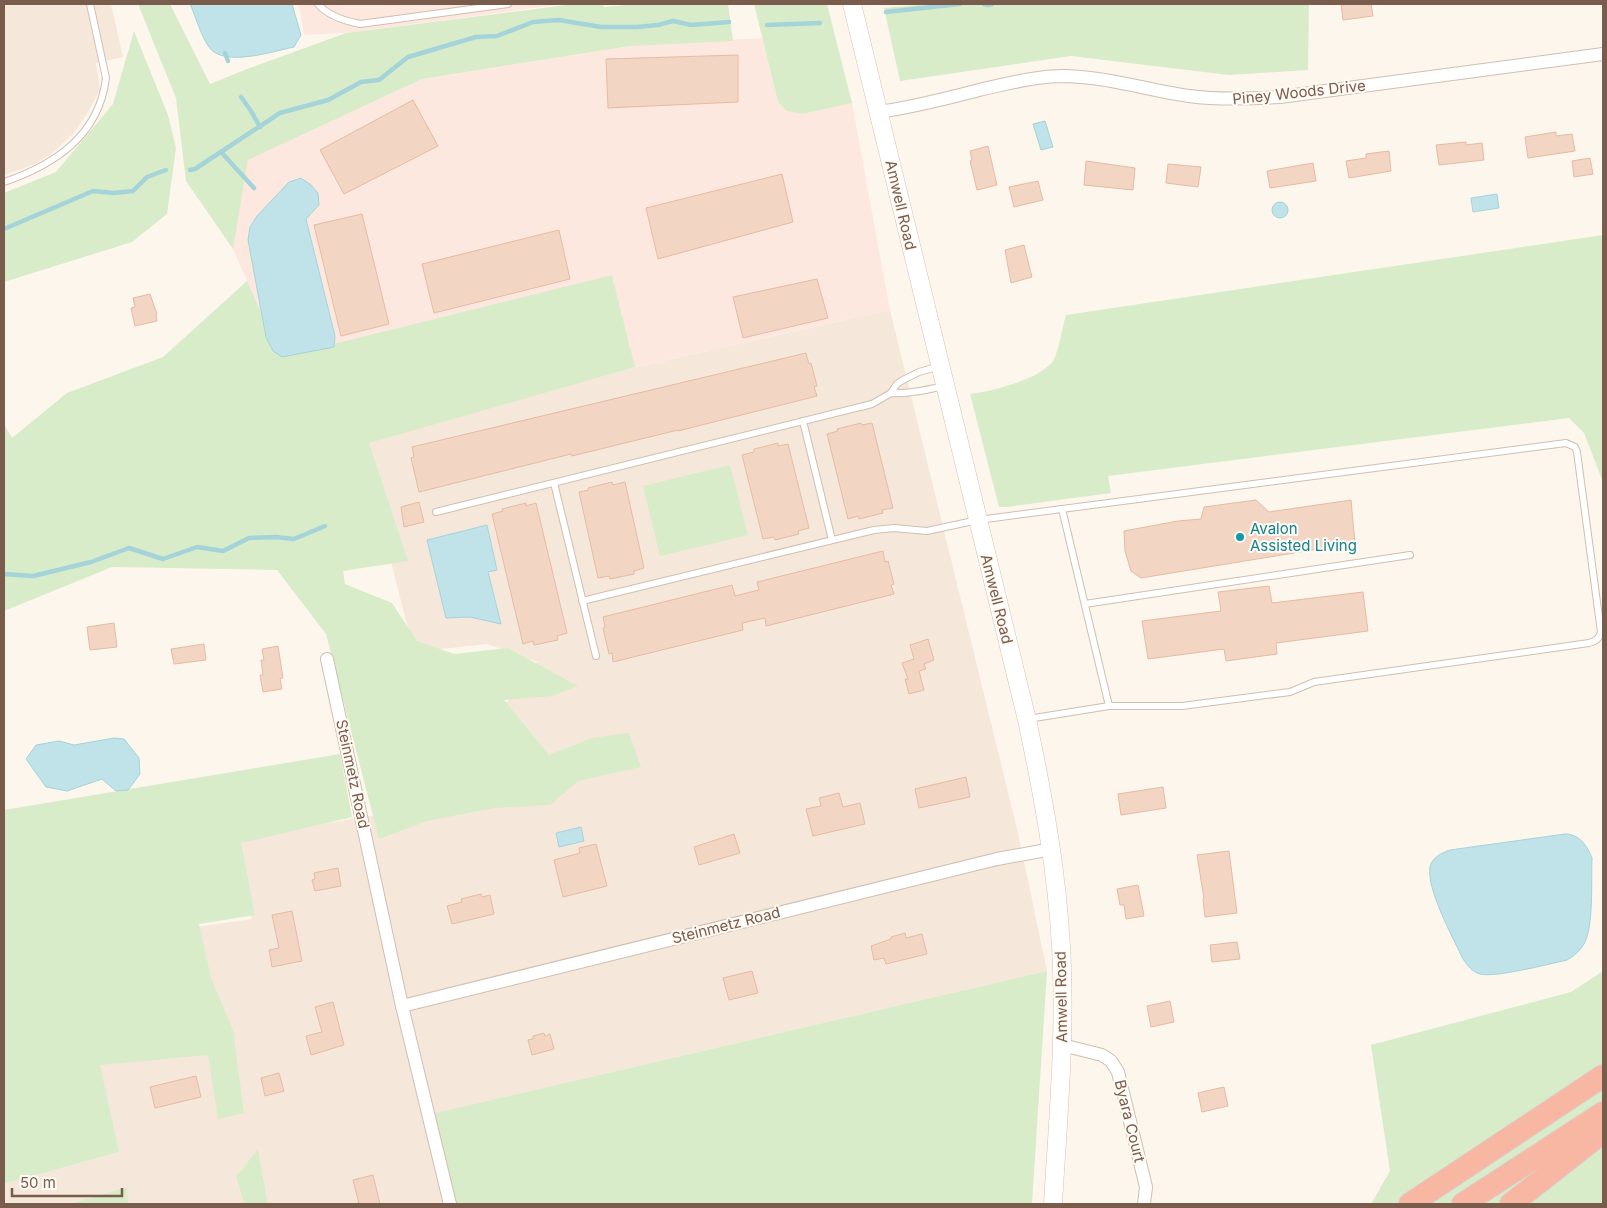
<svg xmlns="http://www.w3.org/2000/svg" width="1607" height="1208" viewBox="0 0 1607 1208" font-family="Inter,sans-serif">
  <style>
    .residential { fill: #f5e8da }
    .commercial { fill: #fde8e0 }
    .green { fill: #d8ecc9 }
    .water { fill: #bfe3e8; stroke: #a5d3da }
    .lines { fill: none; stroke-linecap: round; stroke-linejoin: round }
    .stream { stroke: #a5d3da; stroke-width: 4.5 }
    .building { fill: #f3d5c3; stroke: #e6bba3 }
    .lane-casing { stroke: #d1beb0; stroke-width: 8 }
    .street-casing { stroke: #d1beb0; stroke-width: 14 }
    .secondary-casing { stroke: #d6c0b0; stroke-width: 19 }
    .highway-casing { stroke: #dad1cd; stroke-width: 24 }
    .lane { stroke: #fff; stroke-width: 6 }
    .street { stroke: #fff; stroke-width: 12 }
    .secondary { stroke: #fff; stroke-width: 18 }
    .highway { stroke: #f7b7a3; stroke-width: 22 }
    .culture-dot { fill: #0f9aa8; stroke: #fffaf3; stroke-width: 2 }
    .labels { text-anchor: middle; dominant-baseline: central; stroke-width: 4; stroke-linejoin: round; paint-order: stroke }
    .street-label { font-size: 15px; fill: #7a5c4d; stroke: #fffaf3 }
    .culture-label { font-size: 15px; fill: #0d838f; stroke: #fffaf3; text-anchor: start }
  </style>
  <rect width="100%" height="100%" fill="#fdf6ec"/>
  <g class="residential">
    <path d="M4 4H111L123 57 96 63 100 89 90 109 74 133 51 154 33 165 4 175Z"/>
    <path d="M890 310 1018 833 1047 971 428 1115 450 1204H268L258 1150 236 1177 244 1204H128L126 1188 70 1204H4V1184L119 1152 99 1065 188 928 252 919 236 838 528 790 497 715 538 662 487 644 414 652 358 433 609 373Z"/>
  </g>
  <g class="commercial">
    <path d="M299 4H564L346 33 304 35Z"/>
    <path d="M762 38 778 102 803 114 852 103 890 310 635 367 612 275 353 342 280 357 233 249 248 160 422 79 630 46Z"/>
  </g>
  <g class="green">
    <path d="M138 4H170L210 84 247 69 346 33 574 4H603L604 7 635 4H728L733 41 630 46 422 79 248 160 233 249 186 181 176 98Z"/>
    <path d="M754 4H827L852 103 803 114 787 111 778 102Z"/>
    <path d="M927 4H1309L1308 70 1229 75 1071 56 900 81 884 8Z"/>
    <path d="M134 31 168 115 176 148 167 214 132 242 4 282V193L56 172 113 104Z"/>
    <path d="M1603 235V482L1584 433 1569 418 1108 476 1111 493 1007 507H999L970 394C992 392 1040 379 1053 361 1058 354 1063 325 1066 315Z"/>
    <path d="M612 275 635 367 369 443 408 561 343 571 345 584 392 603 417 641 454 654 508 648 578 686 552 696 504 700 549 755 592 738 629 733 641 767 578 781 550 805 494 808 427 821 379 839 326 634 277 570 112 567 4 611V424L12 438 67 393 163 357 247 281 281 357Z"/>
    <path d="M730 465 748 535 660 556 643 486Z"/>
    <path d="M340 754 352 817 241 843 255 915 199 924 211 978 233 1030 244 1113 218 1119 208 1055 100 1065 119 1152 4 1184V810Z"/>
    <path d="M1047 971 1032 1204H450L427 1115Z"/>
    <path d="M1603 971V1204H1371L1390 1171 1371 1045 1571 992Z"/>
    <path d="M258 1149 268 1204H244L236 1177Z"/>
    <path d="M127 1187 128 1204H70Z"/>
  </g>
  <g class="water">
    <path d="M190 4H292L301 35 294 47C274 51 223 68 209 47 200 34 196 17 190 4Z"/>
    <path d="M1045 121 1053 147 1041 150 1033 124Z"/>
    <path d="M301 178 311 185 318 193 319 205 306 219 335 336 334 347 282 357 273 351 266 337 248 240 250 227 257 216 289 182Z"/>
    <path d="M1497 194 1499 208 1473 212 1471 198Z"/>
    <circle cx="1280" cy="210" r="8"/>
    <path d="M487 525 497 570 488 572 501 624 470 617 446 618 427 540Z"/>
    <path d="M114 738 124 739 139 758 140 774 128 790 116 791 102 779 67 791 46 787 26 759 36 745 59 741 74 745Z"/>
    <path d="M581 827 584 841 559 847 556 833Z"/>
    <path d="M1565 834C1579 834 1587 845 1592 858 1591 880 1594 926 1584 944 1580 951 1574 956 1567 960 1549 964 1495 978 1480 974 1472 972 1468 966 1463 959 1453 938 1426 888 1430 867 1432 857 1442 853 1450 850Z"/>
  </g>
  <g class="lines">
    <g class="stream">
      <path d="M984 4 988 5 992 4"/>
      <path d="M886 12 960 4"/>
      <path d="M767 25 820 23"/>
      <path d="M225 53 228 61"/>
      <path d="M241 97 251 111 260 127"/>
      <path d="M221 152 254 188"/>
      <path d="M190 170 195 169 280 113 328 100 361 82 379 80 408 57 476 37 497 36 533 22 559 20 601 27H637L658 25 673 21 691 25 729 22"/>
      <path d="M4 229 93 191 114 193 133 191 147 177 166 170"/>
      <path d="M4 574 33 576 91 562 129 548 163 559 197 547 223 551 249 538 276 537 294 539 325 526"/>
    </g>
  </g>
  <g class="building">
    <path d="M1341 4H1371L1373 16 1343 20Z"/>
    <path d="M738 55V102L608 108 606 59Z"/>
    <path d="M413 100 438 146 344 194 320 150Z"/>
    <path d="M1556 132V136L1572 134 1575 151 1528 158 1525 137Z"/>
    <path d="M1466 142V145L1482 143 1484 160 1439 165 1436 145Z"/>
    <path d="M988 146 997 185 977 190 970 161 972 160 970 151Z"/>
    <path d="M1389 151 1391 171 1349 178 1346 161 1366 158V154Z"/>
    <path d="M1590 158 1593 174 1574 177 1572 161Z"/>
    <path d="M1086 161 1135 168 1133 190 1084 185Z"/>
    <path d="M1313 163 1316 181 1270 188 1267 171Z"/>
    <path d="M1168 164 1201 167 1198 187 1166 183Z"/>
    <path d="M782 174 793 222 658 259 646 208Z"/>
    <path d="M1038 181 1043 200 1014 207 1009 187Z"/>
    <path d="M362 214 389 324 341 336 314 225Z"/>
    <path d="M559 230 570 279 434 313 422 264Z"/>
    <path d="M1024 245 1032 277 1011 283 1005 250Z"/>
    <path d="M817 279 828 318 743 338 733 297Z"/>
    <path d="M150 294 157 314 156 315 157 321 135 326 131 308 135 307 133 298Z"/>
    <path d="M806 353 809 364 811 363 817 386 814 387 817 396 678 431V430L572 456 571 454 419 492 411 458 414 457 412 447Z"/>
    <path d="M861 423 862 425 872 423 893 508 882 510 883 513 859 519 858 516 848 519 827 434 838 431 837 429Z"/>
    <path d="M778 443V446L788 444 809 528 798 531 799 534 775 540 774 537 763 539 742 455 754 452V449Z"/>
    <path d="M612 482 613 485 625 482 644 568 634 571V574L610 579 609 576 598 578 579 492 589 490 588 488Z"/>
    <path d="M1256 500 1269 512 1351 500 1355 543 1141 578 1131 571 1125 551 1124 531 1178 521 1201 519 1204 507Z"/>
    <path d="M419 502 424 522 404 527 401 507Z"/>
    <path d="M526 503V506L536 503 567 633 557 636 558 640 534 645 533 641 523 644 492 514 503 511 502 509Z"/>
    <path d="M883 551 885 562 888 561 894 584 891 585 894 594 766 626 765 618 742 623 743 630 613 662 612 653 609 654 603 628 605 627 603 617 732 585 735 596 759 590 757 582Z"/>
    <path d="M1269 586 1272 603 1363 592 1368 631 1276 643 1277 654 1226 661 1224 649 1148 659 1142 621 1221 611 1218 592Z"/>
    <path d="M114 623 117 647 90 650 87 627Z"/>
    <path d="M928 639 934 660 924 664 926 669 919 671 924 690 909 694 905 679H908L902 663 914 659 910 645Z"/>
    <path d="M204 644 206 660 174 664 171 649Z"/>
    <path d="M278 646 283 678 280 679 282 689 263 692 260 675H263L261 660H264L262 649Z"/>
    <path d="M966 777 970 797 919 808 915 789Z"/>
    <path d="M1163 787 1166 808 1121 815 1118 794Z"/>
    <path d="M839 793 843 807 860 803 865 824 813 836 806 809 821 806 819 798Z"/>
    <path d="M734 834 740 853 699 865 694 847Z"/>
    <path d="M596 844 607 886 563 897 554 860 580 853 579 848Z"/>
    <path d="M1229 851 1237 913 1205 917 1203 899H1204L1197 855Z"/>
    <path d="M338 868 341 886 315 891 312 880 315 879 314 873Z"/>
    <path d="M1138 885 1144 916 1126 919 1124 905H1120L1117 889Z"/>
    <path d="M481 894 482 897 490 895 494 914 452 924 447 906 462 902 461 899Z"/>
    <path d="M292 911 302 961 272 967 269 950 279 948 272 915Z"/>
    <path d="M905 933 906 938 922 934 927 954 886 964 884 958 874 960 871 946 891 939V937Z"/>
    <path d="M1237 942 1240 959 1212 962 1210 945Z"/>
    <path d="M752 971 758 993 729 1000 723 978Z"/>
    <path d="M1170 1001 1174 1022 1151 1027 1147 1006Z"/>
    <path d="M333 1002 344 1045 311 1055 306 1036 322 1032 315 1007Z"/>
    <path d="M544 1033 545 1036 550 1034 554 1049 532 1055 528 1040 533 1039V1036Z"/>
    <path d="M279 1073 284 1091 265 1096 261 1078Z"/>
    <path d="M196 1076 201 1097 155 1108 150 1087Z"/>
    <path d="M1224 1087 1228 1106 1202 1112 1198 1093Z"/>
    <path d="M373 1175 380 1204H359L353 1180Z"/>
  </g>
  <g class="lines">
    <g class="lane-casing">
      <g id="lane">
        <path d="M318 4C327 15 345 21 360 24L508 4"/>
        <path d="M4 182C54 165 99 136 106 78L90 4"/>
        <path d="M891 393C909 394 926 390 944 386"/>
        <path d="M803 421 832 540"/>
        <path d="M554 483 596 656"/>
        <path d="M1062 509 1109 706"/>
        <path d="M436 512 872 404 891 393 897 384 903 380 919 372 940 366"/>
        <path d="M582 601 874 530 894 528 927 531 978 520 1566 443 1575 447 1577 452 1601 632C1599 639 1596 641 1589 643L1314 682 1290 692 1182 706H1109L1028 719"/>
        <path d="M1085 604 1410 555"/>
      </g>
    </g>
    <g class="street-casing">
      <g id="street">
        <path d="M879 112C914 107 949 98 983 89 1010 83 1037 76 1065 76 1108 77 1147 90 1189 96 1219 100 1249 99 1280 97L1603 54"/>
        <path d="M327 659 402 1006 450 1204"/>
        <path d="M402 1006 997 859 1052 849"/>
        <path d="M1062 1045 1102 1055 1111 1061 1118 1072 1146 1187 1144 1204"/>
      </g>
    </g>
    <g class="secondary-casing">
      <path id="secondary" d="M852 4 1027 720C1043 795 1057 871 1061 947 1066 1033 1058 1119 1053 1204"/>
    </g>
    <g class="highway-casing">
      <g id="highway">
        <path d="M1410 1204 1603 1076"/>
        <path d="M1463 1204 1603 1113"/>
        <path d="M1511 1204 1603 1132"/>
      </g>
    </g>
    <use href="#lane" class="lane"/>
    <use href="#street" class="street"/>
    <use href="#secondary" class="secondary"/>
    <use href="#highway" class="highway"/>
  </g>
  <circle class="culture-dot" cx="1240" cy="537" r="5"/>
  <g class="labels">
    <g class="street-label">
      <text transform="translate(1299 92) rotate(-6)">Piney Woods Drive</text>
      <text transform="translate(901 205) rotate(77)">Amwell Road</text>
      <text transform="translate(997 599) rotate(76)">Amwell Road</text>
      <text transform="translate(353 774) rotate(78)">Steinmetz Road</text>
      <text transform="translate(726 925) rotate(-14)">Steinmetz Road</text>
      <text transform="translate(1061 997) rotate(-91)">Amwell Road</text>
      <text transform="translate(1130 1121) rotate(76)">Byara Court</text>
    </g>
    <g class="culture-label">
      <text x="1250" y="528">Avalon<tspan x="1250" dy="17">Assisted Living</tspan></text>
    </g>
  </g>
  <rect width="1607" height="1208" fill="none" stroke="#7a5c4d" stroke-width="10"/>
  <path d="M12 1188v8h110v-8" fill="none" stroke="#7a5c4d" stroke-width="2.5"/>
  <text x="20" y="1188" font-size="15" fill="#7a5c4d" stroke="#fffaf3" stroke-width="4" paint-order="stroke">50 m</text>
</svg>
